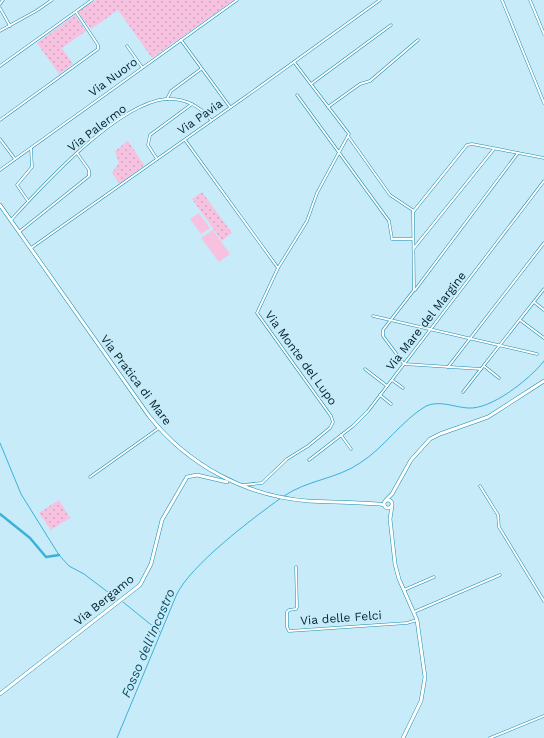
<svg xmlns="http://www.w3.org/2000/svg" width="544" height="738" viewBox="0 0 544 738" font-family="'Work Sans',sans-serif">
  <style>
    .grass { fill: url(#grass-dots) }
    .park { fill: #f7c2e0 }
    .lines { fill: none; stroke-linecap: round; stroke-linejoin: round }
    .stream { stroke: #3bb1d7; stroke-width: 1 }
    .canal { stroke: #3bb1d7; stroke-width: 2.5 }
    .street-casing { stroke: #1d8bac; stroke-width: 3 }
    .secondary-casing { stroke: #1d8bac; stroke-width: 4 }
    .street { stroke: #fff; stroke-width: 2 }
    .secondary { stroke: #fff; stroke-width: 3 }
    .labels { text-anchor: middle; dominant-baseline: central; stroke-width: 3.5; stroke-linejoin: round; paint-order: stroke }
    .street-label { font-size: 12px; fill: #02222d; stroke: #c7ebf9 }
    .water-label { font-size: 13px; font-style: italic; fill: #0c4f63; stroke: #c7ebf9 }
  </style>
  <defs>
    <pattern id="grass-dots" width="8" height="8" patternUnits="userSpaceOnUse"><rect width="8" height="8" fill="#f7c2e0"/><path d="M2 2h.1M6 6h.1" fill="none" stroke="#d2a6c0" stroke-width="1.8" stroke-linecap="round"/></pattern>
  </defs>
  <rect width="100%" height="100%" fill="#c7ebf9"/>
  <g class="grass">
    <path d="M96 0H234L152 58 118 10 91 29 78 12Z"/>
    <path d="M75 15 86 31 62 48 73 64 59 74 37 43Z"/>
    <path d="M128 141 144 165 120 184 112 173 119 163 115 151Z"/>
    <path d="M202 192 232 233 222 241 192 199Z"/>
    <path d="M59 500 70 518 51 530 39 513Z"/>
  </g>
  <g class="park">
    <path d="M199 213 210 228 201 234 190 219Z"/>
    <path d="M213 230 230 254 219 262 201 238Z"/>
  </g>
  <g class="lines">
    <g class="stream">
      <path d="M0 443 21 494 59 555 69 566 84 574 117 599"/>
      <path d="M284 496C307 480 337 479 360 463 384 448 401 421 426 406 440 400 453 407 468 408 491 410 530 379 544 361"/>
      <path d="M123 602 160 632"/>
      <path d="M117 738 176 596C189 566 253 518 281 498"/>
    </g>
    <path class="canal" d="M0 514 30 538 46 557 59 555"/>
    <g class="street-casing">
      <g id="street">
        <path d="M502 0 544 103"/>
        <path d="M530 0 544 34"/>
        <path d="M0 4 3 0"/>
        <path d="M0 8 10 26"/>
        <path d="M0 31 36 11 52 0"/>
        <path d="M181 40 230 107"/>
        <path d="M127 46 142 67"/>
        <path d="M0 66 92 0"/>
        <path d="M311 84 391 25"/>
        <path d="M297 95 389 221 392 239H413"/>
        <path d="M167 99 171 91 201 69"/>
        <path d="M328 107 360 84 370 81 418 40"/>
        <path d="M0 120 98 49V45L76 12"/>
        <path d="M348 136 390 195 414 211"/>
        <path d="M0 139 15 159"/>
        <path d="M185 140 278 268"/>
        <path d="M544 158 472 144 467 145 413 212 414 290 383 330V336L404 364 481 369 544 289"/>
        <path d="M157 159 148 145 150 135 192 104"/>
        <path d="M0 170 237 0"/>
        <path d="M28 201 17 185 32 167 31 148"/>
        <path d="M11 220C43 185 118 103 166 99 185 98 200 106 211 120"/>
        <path d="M19 232 89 176V170L77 153"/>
        <path d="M31 248 248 95 380 0"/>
        <path d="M414 248 494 149"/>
        <path d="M415 290 518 153"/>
        <path d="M534 302 544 310"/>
        <path d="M373 316 537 354"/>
        <path d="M520 320 544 338"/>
        <path d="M484 366 499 378"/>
        <path d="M448 367 544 243"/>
        <path d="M365 369 387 386"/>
        <path d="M392 380 403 388"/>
        <path d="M463 392 481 369"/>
        <path d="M380 395 391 404"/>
        <path d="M341 435 351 449"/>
        <path d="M309 460 353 426 368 411 544 181"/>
        <path d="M90 477 159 428"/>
        <path d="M243 485 262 483 287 459 308 446 330 428 333 422 331 416 257 313 278 268 307 221 317 193 349 134 294 62"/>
        <path d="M480 486 498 515 499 527 544 601"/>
        <path d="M296 567 297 607 296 609 289 610 287 612V627L289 631 407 623 417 620"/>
        <path d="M404 590 434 577"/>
        <path d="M414 612 500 575"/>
        <path d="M490 738 544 716"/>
      </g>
    </g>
    <g class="secondary-casing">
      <g id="secondary">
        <path d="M0 205 149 416C188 465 245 496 308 501 326 502 343 502 360 503 368 504 377 503 384 505"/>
        <circle cx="388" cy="504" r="4"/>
        <path d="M386 500 392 494 411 460 430 439 440 434 488 417 544 381"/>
        <path d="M392 506 390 519 395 564 399 579 417 620 425 677 421 701 403 738"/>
        <path d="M0 694 140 585 151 564 162 520 187 477 197 475 227 482"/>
      </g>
    </g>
    <use href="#street" class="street"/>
    <use href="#secondary" class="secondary"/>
  </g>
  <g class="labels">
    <g class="street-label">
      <text transform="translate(113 77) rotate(-36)">Via Nuoro</text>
      <text transform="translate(200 117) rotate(-35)">Via Pavia</text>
      <text transform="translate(97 128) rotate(-37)">Via Palermo</text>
      <text transform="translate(426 321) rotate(-52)">Via Mare del Margine</text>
      <text transform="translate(301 358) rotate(54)">Via Monte del Lupo</text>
      <text transform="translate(136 380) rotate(53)">Via Pratica di Mare</text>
      <text transform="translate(104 600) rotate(-39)">Via Bergamo</text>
      <text transform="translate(341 618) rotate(-4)">Via delle Felci</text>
    </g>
    <g class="water-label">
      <text transform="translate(148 643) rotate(-67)">Fosso dell'Incastro</text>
    </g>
  </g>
</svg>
